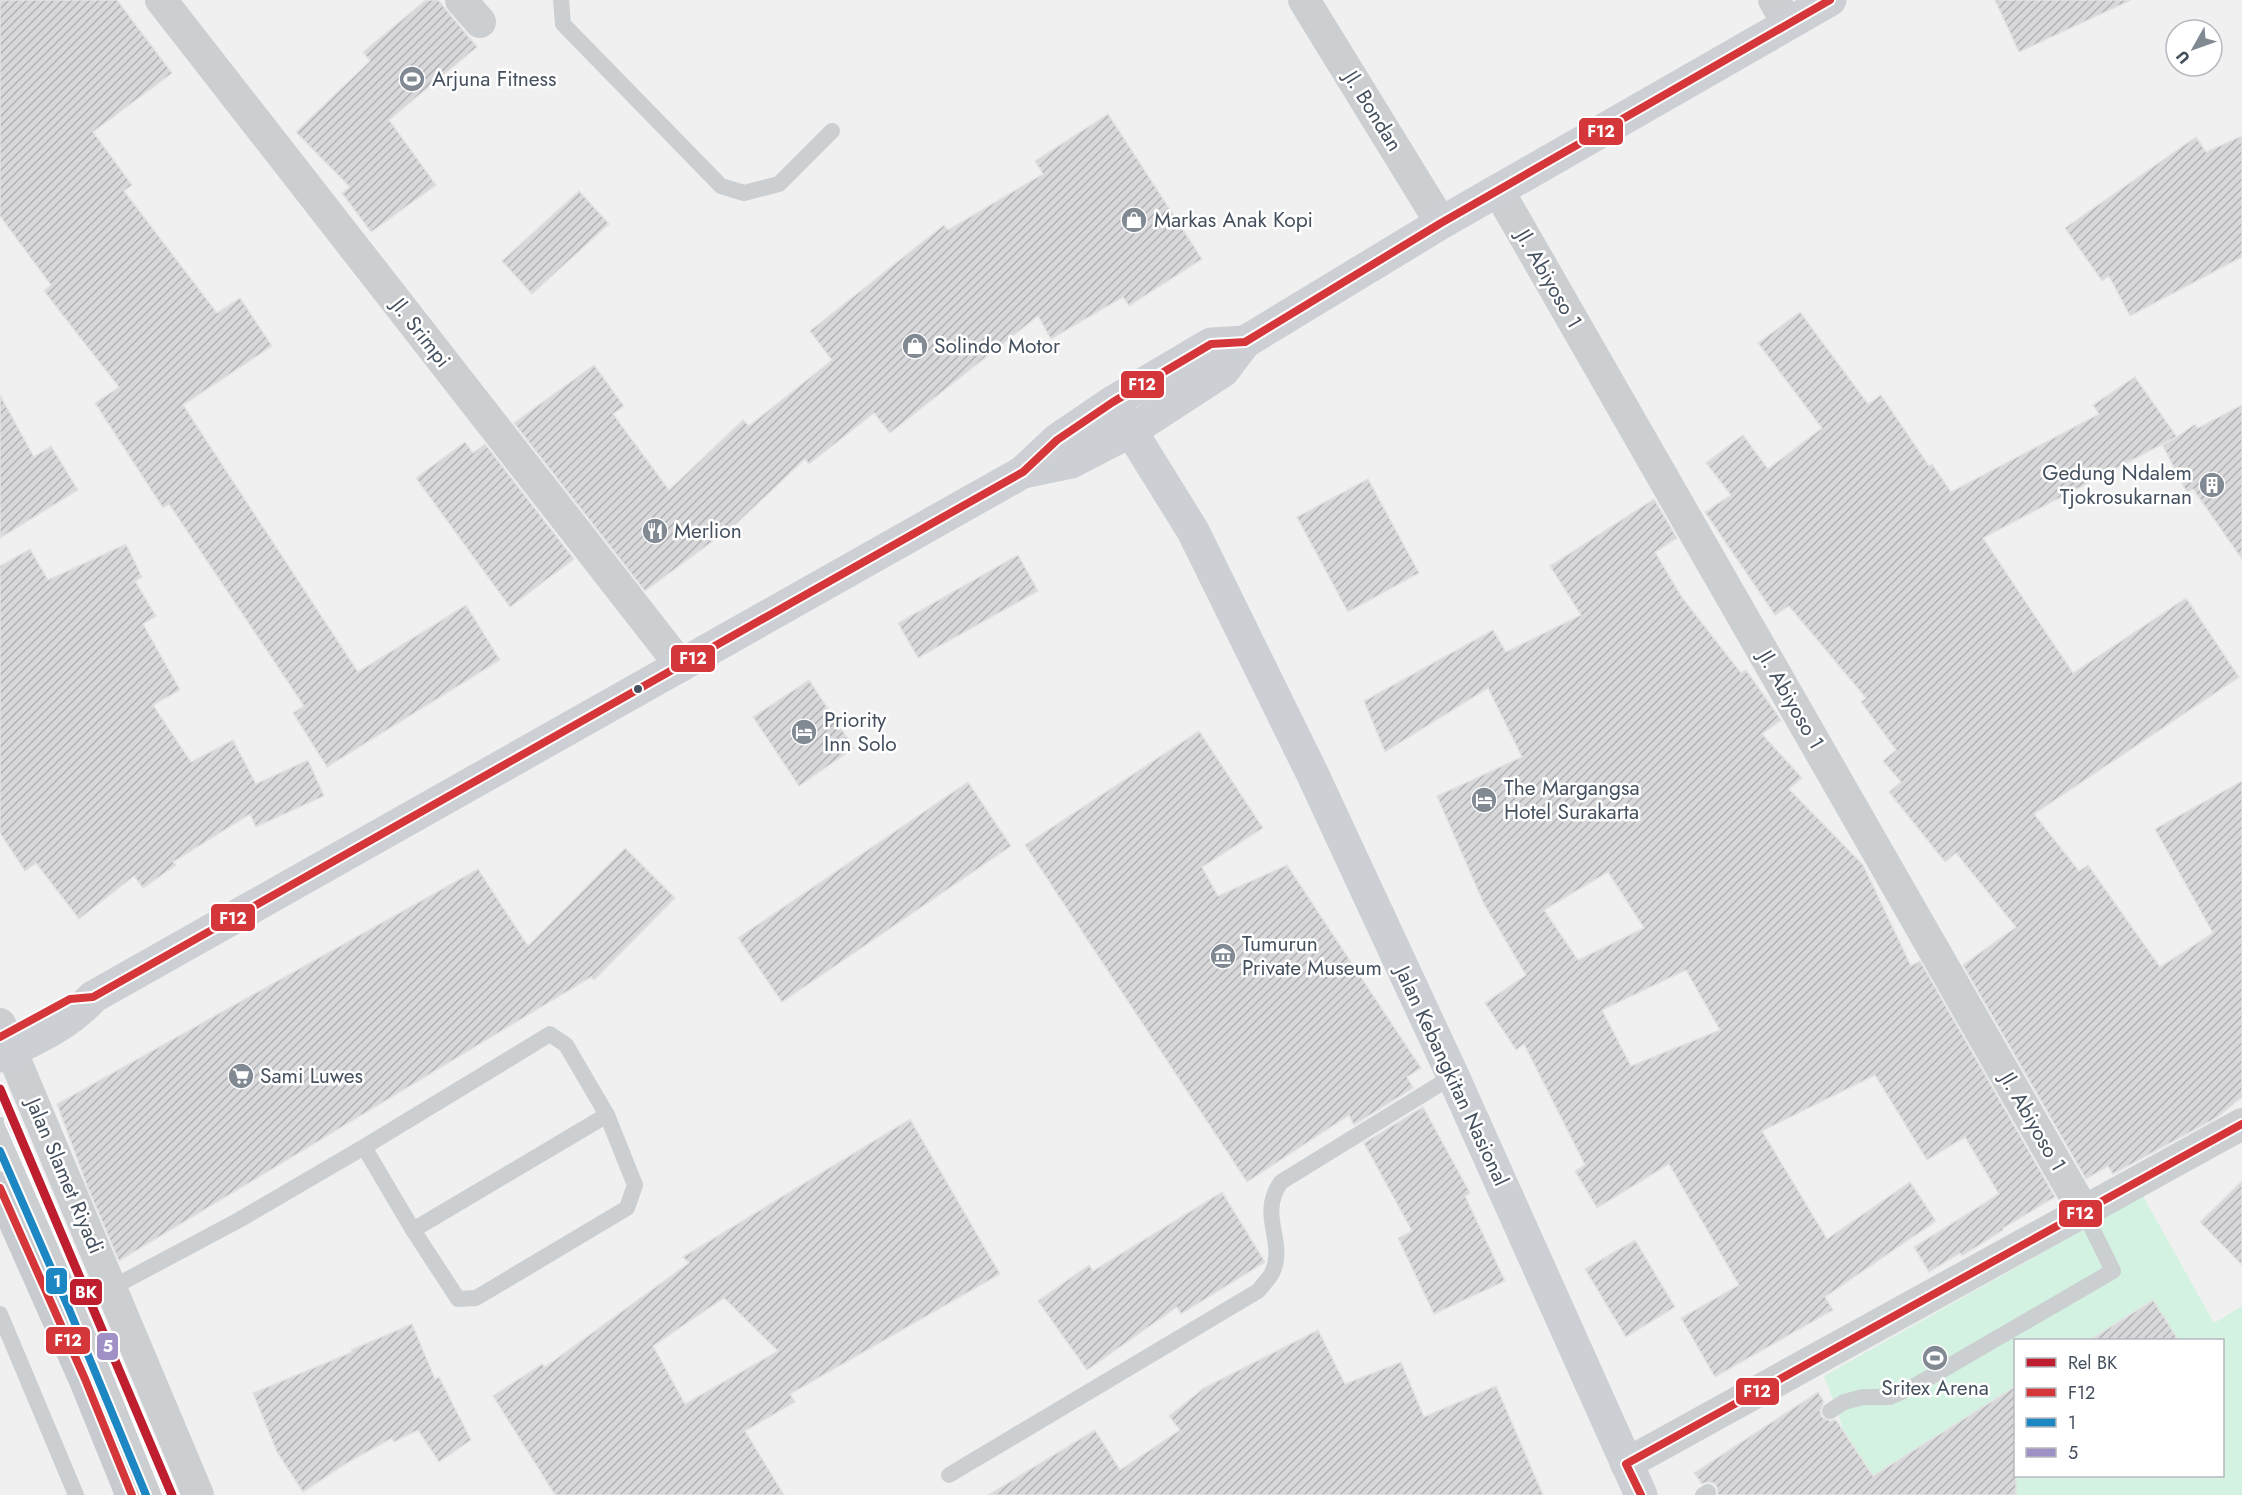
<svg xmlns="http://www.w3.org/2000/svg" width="2242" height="1495" font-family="Jost,sans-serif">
<defs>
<pattern id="building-hatch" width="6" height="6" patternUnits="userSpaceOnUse" patternTransform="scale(1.5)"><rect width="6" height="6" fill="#d8d8db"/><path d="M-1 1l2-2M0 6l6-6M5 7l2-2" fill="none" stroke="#b1b2b5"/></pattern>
</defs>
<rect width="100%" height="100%" fill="#f1f0f0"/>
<path fill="#d3f2e1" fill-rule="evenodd" d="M 2143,1196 L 2214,1323 L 2242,1306 L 2242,1495 L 1863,1495 L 1838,1413 L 1824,1376 ZM 2016,1340 L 2222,1340 L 2222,1476 L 2016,1476 Z"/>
<g fill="url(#building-hatch)" stroke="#e2e2e3" stroke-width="1.5" fill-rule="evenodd">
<polygon points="0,0 117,0 172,73 93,132 132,185 124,191 217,313 240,298 272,346 183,405 358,672 466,605 500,660 327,767 293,713 304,706 169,504 163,508 95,403 119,387 44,291 51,285 0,216"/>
<polygon points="426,0 438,0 477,47 389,120 436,185 371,232 342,193 350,187 296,132 370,61 363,52"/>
<polygon points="1995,0 2131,0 2019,52"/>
<polygon points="1108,114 1202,259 1129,306 1123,297 1051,339 1038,316 890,433 874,413 809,464 805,459 736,524 645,591 514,423 594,365 624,406 613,414 669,490 743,420 749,426 832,360 810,331 944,225 948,230 1043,174 1035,161"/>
<polygon points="2242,136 2242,257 2130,316 2109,276 2102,281 2065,228 2196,137 2206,152"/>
<polygon points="579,191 609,224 532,294 502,261"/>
<polygon points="1800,312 1868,404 1881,395 1929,466 1932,464 1951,492 2099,414 2093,405 2135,377 2177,437 2195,424 2198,428 2242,405 2242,559 2193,489 2187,493 2163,446 2176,437 1983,538 2073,673 2186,598 2239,677 2034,814 2079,871 2088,865 2160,967 2213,933 2155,829 2242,781 2242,1097 2216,1118 2113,1174 2108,1166 2086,1179 1963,965 2016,927 1956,853 1945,862 1889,792 1901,782 1883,761 1896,750 1861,702 1866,698 1789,606 1775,615 1705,512 1731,495 1706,463 1743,435 1768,469 1822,428 1758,343"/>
<polygon points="0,395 34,457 51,446 78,490 0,538"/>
<polygon points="465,442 473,453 485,444 574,559 510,607 416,478"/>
<polygon points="1368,479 1419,573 1348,612 1297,517"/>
<path d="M 1654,499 L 1677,538 L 1655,552 L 1681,596 L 1741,673 L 1746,670 L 1781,720 L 1762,734 L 1802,778 L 1789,789 L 1863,865 L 1911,966 L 1920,961 L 2055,1197 L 2003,1228 L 2003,1230 L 1962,1256 L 1960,1253 L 1929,1272 L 1914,1247 L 1999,1194 L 1965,1137 L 1927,1160 L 1875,1075 L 1762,1131 L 1827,1239 L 1910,1182 L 1936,1221 L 1825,1297 L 1833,1310 L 1715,1377 L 1681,1318 L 1739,1285 L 1669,1164 L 1597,1208 L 1575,1171 L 1585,1165 L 1524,1044 L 1516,1050 L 1485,1003 L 1526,975 L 1484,904 L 1437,796 L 1522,757 L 1488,688 L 1385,752 L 1364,701 L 1493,630 L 1506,652 L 1581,615 L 1550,566 ZM 1608,872 L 1644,928 L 1578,960 L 1544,910 ZM 1686,970 L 1720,1030 L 1631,1066 L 1602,1010 Z"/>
<polygon points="126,544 142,577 135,581 156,616 143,624 180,690 153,705 191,762 233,740 256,784 308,760 324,796 256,827 250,814 173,862 176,865 143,888 134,876 79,919 36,863 25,871 0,833 0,566 30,549 48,580"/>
<polygon points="1018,555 1038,591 918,658 898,623"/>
<polygon points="809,680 854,748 799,786 753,717"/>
<polygon points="1199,731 1263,828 1202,867 1218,896 1287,865 1421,1068 1407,1077 1413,1088 1354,1125 1349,1115 1247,1182 1025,845"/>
<polygon points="968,782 1011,846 782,1002 738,938"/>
<polygon points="625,848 675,898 594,980 591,977 119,1261 88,1188 57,1104 478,869 528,946"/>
<polygon points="1423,1107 1470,1193 1465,1196 1505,1281 1434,1314 1398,1238 1412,1231 1364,1143"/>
<path d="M 910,1119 L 1000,1274 L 790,1394 L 795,1402 L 745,1431 L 784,1495 L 555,1495 L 493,1396 L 542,1364 L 545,1367 L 689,1263 L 683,1257 ZM 724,1298 L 778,1351 L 685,1404 L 653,1346 Z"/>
<polygon points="2242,1181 2242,1265 2200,1222"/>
<polygon points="1222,1192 1265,1262 1181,1314 1177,1307 1087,1370 1038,1301 1089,1265 1093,1271"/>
<polygon points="1635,1240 1675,1307 1626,1337 1585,1269"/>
<polygon points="2153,1300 2179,1341 2088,1341"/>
<polygon points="412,1324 435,1379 439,1377 471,1440 439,1462 418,1430 394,1442 392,1438 347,1463 303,1492 277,1452 253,1393 352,1352 351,1350"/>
<polygon points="1318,1330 1345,1384 1401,1362 1424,1417 1496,1386 1543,1495 988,1495 1095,1430 1120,1470 1180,1430 1169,1416 1204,1388"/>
<polygon points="2016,1386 2016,1495 1718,1495 1717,1487 1714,1483 1707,1482 1702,1484 1694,1473 1818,1392 1824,1402 1820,1411 1822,1417 1830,1421 1836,1420 1873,1476"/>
</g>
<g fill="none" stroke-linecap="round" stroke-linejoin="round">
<g stroke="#cccfd1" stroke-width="16">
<polyline points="561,0 563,24 721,186 744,193 779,184 832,131"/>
<polyline points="0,1125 79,1305 157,1495"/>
<polyline points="413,1230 607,1115"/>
<polyline points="0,1314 76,1495"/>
<polyline points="57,1317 239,1220 364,1147 550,1034 566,1045 607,1115 635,1185 627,1208 476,1298 458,1299 413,1230 364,1147"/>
<polyline points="1830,1411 1844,1402 1863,1397 1890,1397 1913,1387 2113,1271 2083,1210"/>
<path d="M 949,1475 L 1258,1291 C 1262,1286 1269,1279 1272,1273 C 1287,1241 1257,1216 1281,1182 L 1453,1076"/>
<polyline points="1703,1495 1708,1492"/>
</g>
<g stroke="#cccfd1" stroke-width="32">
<polyline points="161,0 681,666"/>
<polyline points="461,0 480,22"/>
<polyline points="1304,0 1441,223"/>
<polyline points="1774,0 1787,23"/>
<polyline points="1498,190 2083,1210"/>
<polyline points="0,1024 198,1495"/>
<path d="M 1626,1464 C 1832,1352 2036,1236 2242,1124"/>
</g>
<g stroke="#ccd0d4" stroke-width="33">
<polyline points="1113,402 1193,531 1312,773 1453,1076 1641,1495"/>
<polyline points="1023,472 1071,462 1131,431 1223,371 1245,342 1441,223 1830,0"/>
<path d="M 0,1056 C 34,1040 68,1025 93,997 L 1023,472 L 1057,440 L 1113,402 L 1211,344 L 1245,342"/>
</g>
<polyline stroke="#c7cbcf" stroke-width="33" points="0,1188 85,1379 132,1495"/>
<g stroke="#fff" stroke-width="12">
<g id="bus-1">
<polyline points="0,1037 70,999 93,997 1023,472 1057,440 1113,402 1211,344 1245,342 1441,223 1830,0"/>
<polyline points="0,1188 85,1379 132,1495"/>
<polyline points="1641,1495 1626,1464 2242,1124"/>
</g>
</g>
<g stroke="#fff" stroke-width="12">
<polyline id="bus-2" points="0,1151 69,1309 146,1495"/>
</g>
<g stroke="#fff" stroke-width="12">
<polyline id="bus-3" points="10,1121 89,1301 167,1491"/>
</g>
<use href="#bus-1" stroke="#d5363a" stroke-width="8"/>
<use href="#bus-2" stroke="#1d87c4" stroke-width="8"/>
<use href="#bus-3" stroke="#9f91c5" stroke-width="8"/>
<g stroke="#fff" stroke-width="14">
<polyline id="rail-1" points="0,1089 172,1495"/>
</g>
<use href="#rail-1" stroke="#be1e2d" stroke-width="9"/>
</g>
<defs>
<g id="stadium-disc" transform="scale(1.35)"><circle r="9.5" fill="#818992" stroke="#fff"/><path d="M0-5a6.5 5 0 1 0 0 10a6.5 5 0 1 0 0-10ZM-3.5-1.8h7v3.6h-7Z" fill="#fff"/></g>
<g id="shop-disc" transform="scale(1.35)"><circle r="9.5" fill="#818992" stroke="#fff"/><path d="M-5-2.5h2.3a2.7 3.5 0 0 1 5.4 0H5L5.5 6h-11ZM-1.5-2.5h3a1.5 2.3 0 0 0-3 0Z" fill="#fff"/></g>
<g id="building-disc" transform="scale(1.35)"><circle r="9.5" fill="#818992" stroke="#fff"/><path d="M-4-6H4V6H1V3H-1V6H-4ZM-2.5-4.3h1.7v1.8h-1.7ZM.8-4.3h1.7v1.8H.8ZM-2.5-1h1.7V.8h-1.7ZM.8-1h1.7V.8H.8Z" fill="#fff"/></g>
<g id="restaurant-disc" transform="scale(1.35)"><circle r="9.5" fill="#818992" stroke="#fff"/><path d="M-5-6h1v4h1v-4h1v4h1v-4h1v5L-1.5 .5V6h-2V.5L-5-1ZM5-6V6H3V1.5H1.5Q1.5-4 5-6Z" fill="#fff"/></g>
<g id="hotel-disc" transform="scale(1.35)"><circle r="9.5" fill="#818992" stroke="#fff"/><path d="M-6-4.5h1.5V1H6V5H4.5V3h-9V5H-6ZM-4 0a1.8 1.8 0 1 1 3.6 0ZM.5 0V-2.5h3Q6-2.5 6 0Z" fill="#fff"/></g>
<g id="museum-disc" transform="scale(1.35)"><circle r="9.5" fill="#818992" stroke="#fff"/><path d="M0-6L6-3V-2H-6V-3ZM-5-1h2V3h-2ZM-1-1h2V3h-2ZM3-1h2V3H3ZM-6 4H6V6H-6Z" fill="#fff"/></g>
<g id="supermarket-disc" transform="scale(1.35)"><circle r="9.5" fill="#818992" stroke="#fff"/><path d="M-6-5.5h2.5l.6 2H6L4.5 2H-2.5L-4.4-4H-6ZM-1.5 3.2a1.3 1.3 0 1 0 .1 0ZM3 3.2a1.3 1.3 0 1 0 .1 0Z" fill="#fff"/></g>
</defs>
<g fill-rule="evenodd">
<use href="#stadium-disc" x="412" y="79"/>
<use href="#shop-disc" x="1134" y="220"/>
<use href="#shop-disc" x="915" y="346"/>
<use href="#building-disc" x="2212" y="485"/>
<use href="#restaurant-disc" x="655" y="531"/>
<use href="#hotel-disc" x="804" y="732"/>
<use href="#hotel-disc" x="1484" y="800"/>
<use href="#museum-disc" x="1223" y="956"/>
<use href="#supermarket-disc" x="241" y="1076"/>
<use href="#stadium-disc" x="1935" y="1358"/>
</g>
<circle fill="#45515f" stroke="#fff" stroke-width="2" cx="638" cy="689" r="5"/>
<g text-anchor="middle" stroke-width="5" stroke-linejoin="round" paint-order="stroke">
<g font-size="21" fill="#45515f" stroke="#fff" text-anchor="start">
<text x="432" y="86">Arjuna Fitness</text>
<text x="1154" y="227">Markas Anak Kopi</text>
<text x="934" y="353">Solindo Motor</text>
<text x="2192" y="480" text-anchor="end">Gedung Ndalem<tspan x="2192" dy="24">Tjokrosukarnan</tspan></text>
<text x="674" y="538">Merlion</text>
<text x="824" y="727">Priority<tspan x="824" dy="24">Inn Solo</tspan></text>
<text x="1504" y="795">The Margangsa<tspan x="1504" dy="24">Hotel Surakarta</tspan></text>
<text x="1242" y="951">Tumurun<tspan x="1242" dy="24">Private Museum</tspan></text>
<text x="260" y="1083">Sami Luwes</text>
<text x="1935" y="1395" text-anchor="middle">Sritex Arena</text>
</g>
<g font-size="21" fill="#45515f" stroke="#fff">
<text transform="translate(1373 111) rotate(58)" y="7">Jl. Bondan</text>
<text transform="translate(1549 279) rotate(60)" y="7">Jl. Abiyoso 1</text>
<text transform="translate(421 333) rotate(52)" y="7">Jl. Srimpi</text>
<text transform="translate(1791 700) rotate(60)" y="7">Jl. Abiyoso 1</text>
<text transform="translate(1452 1076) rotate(65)" y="7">Jalan Kebangkitan Nasional</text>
<text transform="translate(2033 1122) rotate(60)" y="7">Jl. Abiyoso 1</text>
<text transform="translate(65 1176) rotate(67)" y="7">Jalan Slamet Riyadi</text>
</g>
</g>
<g stroke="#fff" stroke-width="2">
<rect x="1578" y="117" width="46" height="29" rx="6" fill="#d5363a"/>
<rect x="1120" y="370" width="45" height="29" rx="6" fill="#d5363a"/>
<rect x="670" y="644" width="46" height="29" rx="6" fill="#d5363a"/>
<rect x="210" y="903" width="46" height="29" rx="6" fill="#d5363a"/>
<rect x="2058" y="1199" width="45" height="29" rx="6" fill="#d5363a"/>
<rect x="45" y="1267" width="23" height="28" rx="6" fill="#1d87c4"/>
<rect x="69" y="1278" width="34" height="28" rx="6" fill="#be1e2d"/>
<rect x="45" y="1326" width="46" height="29" rx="6" fill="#d5363a"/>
<rect x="96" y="1332" width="23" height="29" rx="6" fill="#9f91c5"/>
<rect x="1735" y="1377" width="45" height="29" rx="6" fill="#d5363a"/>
</g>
<g font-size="16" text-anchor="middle" font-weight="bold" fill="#fff">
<text x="1601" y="137">F12</text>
<text x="1142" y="390">F12</text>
<text x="693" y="664">F12</text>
<text x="233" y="924">F12</text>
<text x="2080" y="1219">F12</text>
<text x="57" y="1287">1</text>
<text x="86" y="1298">BK</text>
<text x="68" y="1346">F12</text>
<text x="108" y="1352">5</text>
<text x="1757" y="1397">F12</text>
</g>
<rect x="2014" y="1339" width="210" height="138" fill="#ffffff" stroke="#b5b9bf" stroke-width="1.5"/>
<rect x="2026" y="1358" width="30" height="9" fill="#be1e2d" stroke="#b5b9bf" stroke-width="1.5"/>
<text x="2068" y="1369" font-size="18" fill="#45515f">Rel BK</text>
<rect x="2026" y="1388" width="30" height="9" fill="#d5363a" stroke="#b5b9bf" stroke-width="1.5"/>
<text x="2068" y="1399" font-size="18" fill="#45515f">F12</text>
<rect x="2026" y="1418" width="30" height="9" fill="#1d87c4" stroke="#b5b9bf" stroke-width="1.5"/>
<text x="2068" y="1429" font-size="18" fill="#45515f">1</text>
<rect x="2026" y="1448" width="30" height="9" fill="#9f91c5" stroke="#b5b9bf" stroke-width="1.5"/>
<text x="2068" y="1459" font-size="18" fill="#45515f">5</text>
<g transform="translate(2194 48) rotate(230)"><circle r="28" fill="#ffffff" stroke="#b5b9bf" stroke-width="1.5"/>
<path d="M0-4.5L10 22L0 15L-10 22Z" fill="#818992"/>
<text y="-9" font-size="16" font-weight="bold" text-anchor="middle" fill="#45515f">U</text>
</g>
</svg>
